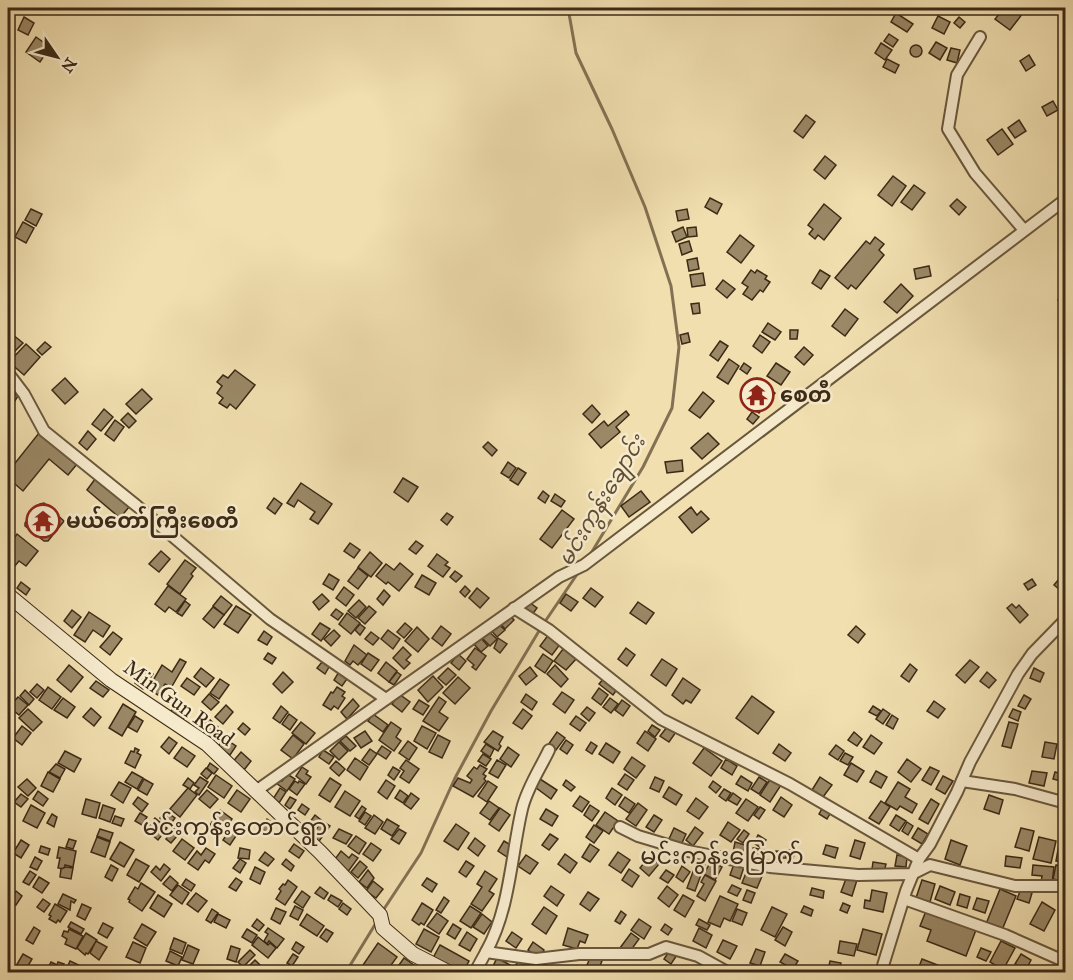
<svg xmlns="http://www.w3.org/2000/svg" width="1073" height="980" font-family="'IM FELL Great Primer','Noto Sans Myanmar',serif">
<rect width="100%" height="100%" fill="#f1dfb0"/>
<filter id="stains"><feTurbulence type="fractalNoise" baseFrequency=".00333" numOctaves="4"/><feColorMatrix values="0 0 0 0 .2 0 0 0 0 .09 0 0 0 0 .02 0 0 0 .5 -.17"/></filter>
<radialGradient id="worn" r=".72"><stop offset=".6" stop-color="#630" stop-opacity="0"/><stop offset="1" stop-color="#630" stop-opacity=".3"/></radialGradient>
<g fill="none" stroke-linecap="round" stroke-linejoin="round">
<g stroke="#837153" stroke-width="3">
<polyline points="568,8 576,53 612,129 645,207 671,286 679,347 672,408 643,467 590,555"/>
<polyline points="382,912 421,853 455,778 491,711 542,626 580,570"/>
<polyline points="346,972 376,923"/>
</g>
</g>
<g fill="#9a8866" stroke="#3c2a16" stroke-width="1.5">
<polygon points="1004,8 1016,8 1023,13 1010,30 995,19"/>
<polygon points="896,13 913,24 907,32 891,22"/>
<polygon points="938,16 950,22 944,34 932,28"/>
<polygon points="24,17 34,23 28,35 18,30"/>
<polygon points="959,17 965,22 960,28 954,23"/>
<polygon points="889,34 898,40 893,47 884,41"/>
<polygon points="36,37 50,47 40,62 26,52"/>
<polygon points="936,42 947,48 940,60 929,53"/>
<polygon points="881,43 892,50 885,60 875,53"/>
<circle cx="916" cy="51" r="6"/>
<polygon points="951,48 960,50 957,63 947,60"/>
<polygon points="1029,55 1035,65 1026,71 1020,61"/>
<polygon points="887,59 899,65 895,73 883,67"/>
<polygon points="1053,101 1058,110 1047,116 1042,107"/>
<polygon points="806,115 815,122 803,138 794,131"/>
<polygon points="1019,120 1026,131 1015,138 1008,128"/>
<polygon points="1002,129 1013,144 998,155 987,140"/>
<polygon points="825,156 836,165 825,179 814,170"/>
<polygon points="893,176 906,186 892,206 878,195"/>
<polygon points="914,185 925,193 912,210 901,202"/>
<polygon points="710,198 722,204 717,214 705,207"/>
<polygon points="957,199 966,207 959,215 950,206"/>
<polygon points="824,204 841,218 824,240 818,235 815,239 809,234 813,229 808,225"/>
<polygon points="31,209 42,214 36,226 25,220"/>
<polygon points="687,209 689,219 678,221 676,211"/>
<polygon points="23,222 34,228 26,243 15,237"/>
<polygon points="683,227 687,237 676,242 672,232"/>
<polygon points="696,227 697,236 688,237 687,228"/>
<polygon points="740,235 754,246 741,263 727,252"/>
<polygon points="875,237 884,244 879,250 884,255 856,289 851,285 848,289 835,278 866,241 870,244"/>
<polygon points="689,241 692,251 682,255 679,244"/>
<polygon points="697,258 699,269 689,271 687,260"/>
<polygon points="929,266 931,276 916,279 914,269"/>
<polygon points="751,270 755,273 757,270 767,276 765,279 770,282 763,292 760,290 752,300 743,294 748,287 742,283"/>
<polygon points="820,270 830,276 821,289 812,283"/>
<polygon points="703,273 705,285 692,287 690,275"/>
<polygon points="723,280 735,289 727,298 716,289"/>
<polygon points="901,284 913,296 897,313 884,302"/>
<polygon points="1066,294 1066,310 1058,300"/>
<polygon points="699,303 700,313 693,314 691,304"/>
<polygon points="845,309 858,319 845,336 832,326"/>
<polygon points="768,323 781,332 775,340 762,332"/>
<polygon points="790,330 798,330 797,339 790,339"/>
<polygon points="688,333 690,342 682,344 680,335"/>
<polygon points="12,334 23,343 11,355 8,351 8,339"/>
<polygon points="760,335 770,342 762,353 753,346"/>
<polygon points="720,341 728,346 718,361 710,355"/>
<polygon points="45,342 51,347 42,355 37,350"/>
<polygon points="26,344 40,357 24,375 9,362"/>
<polygon points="804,347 813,355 804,365 795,357"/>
<polygon points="729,359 739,366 728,384 717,377"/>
<polygon points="744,363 751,368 747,374 740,369"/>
<polygon points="776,363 790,372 781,385 767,376"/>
<polygon points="235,370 255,385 236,409 230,404 227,408 219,403 223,398 217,393 222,386 217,382 223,375 228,378"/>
<polygon points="65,378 78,392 65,404 52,390"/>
<polygon points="757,378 775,393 759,413 741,398"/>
<polygon points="8,388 18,396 11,407 8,404"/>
<polygon points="142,389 152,399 136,414 126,404"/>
<polygon points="703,392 714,401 700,418 689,410"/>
<polygon points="592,405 600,414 592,423 583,414"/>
<polygon points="104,409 113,417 101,431 92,424"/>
<polygon points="626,411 629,415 616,427 620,432 601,448 589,434 604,421 608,426"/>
<polygon points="752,412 759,417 753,424 747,419"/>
<polygon points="128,413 136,421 129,428 121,420"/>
<polygon points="115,420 124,427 114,441 105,434"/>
<polygon points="88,431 96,439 87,450 79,443"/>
<polygon points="39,433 77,464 68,475 49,459 23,491 8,478 8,472"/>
<polygon points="708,433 719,444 702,459 691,448"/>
<polygon points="488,442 497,450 492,456 483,447"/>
<polygon points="682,460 683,471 667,473 665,462"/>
<polygon points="508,462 516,468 509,478 501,473"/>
<polygon points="518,468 526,473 518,485 510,480"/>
<polygon points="403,478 418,487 408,502 394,492"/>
<polygon points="95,479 129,507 120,518 87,490"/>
<polygon points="301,483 332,504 318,524 310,519 315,512 298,500 294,507 287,503"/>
<polygon points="543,491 549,496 545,503 538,498"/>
<polygon points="641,491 650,502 629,517 621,506"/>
<polygon points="555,494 565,501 561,507 551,501"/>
<polygon points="274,498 282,504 275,514 267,508"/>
<polygon points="44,503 64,521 48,541 44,541 25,526 25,523 40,504"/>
<polygon points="691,507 697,515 701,511 709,519 692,533 679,517"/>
<polygon points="562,510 574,519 552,548 540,539"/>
<polygon points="447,513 453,517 447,525 441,520"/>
<circle cx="45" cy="522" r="8"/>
<polygon points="17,534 38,551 26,566 19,561 9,573 8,562 12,556 8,552 8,547"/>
<polygon points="416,541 423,546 416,554 409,549"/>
<polygon points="350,543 360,550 354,558 344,551"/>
<polygon points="161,551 170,559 159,572 149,564"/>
<polygon points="370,552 382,563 371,577 358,567"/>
<polygon points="437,554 448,562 445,565 450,568 443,577 428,566"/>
<polygon points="185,560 196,568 191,574 193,576 180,594 167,584"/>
<polygon points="400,563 413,574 399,591 388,582 386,584 376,576 386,564 394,570"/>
<polygon points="358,568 368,576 358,589 348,581"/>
<polygon points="455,571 462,576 456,582 450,577"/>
<polygon points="1065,572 1066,572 1066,595 1054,585"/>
<polygon points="329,574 339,580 333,590 323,584"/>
<polygon points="422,575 436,583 429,595 415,587"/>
<polygon points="1032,579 1036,585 1028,590 1024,584"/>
<polygon points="21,582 30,589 26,595 17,588"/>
<polygon points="168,586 186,599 176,612 169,607 165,612 155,604"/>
<polygon points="465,586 470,591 465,597 460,592"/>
<polygon points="344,587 354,595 346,606 336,598"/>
<polygon points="477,588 489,598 480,608 469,598"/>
<polygon points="591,588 603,597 595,607 583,598"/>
<polygon points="384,590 390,596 383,605 377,599"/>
<polygon points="322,594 329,601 319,610 313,602"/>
<polygon points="566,594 578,602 571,611 560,603"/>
<polygon points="221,596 232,605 224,615 213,606"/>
<polygon points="359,600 366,607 356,618 348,611"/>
<polygon points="185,601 190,605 182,616 177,613"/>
<polygon points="529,602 537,608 532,615 523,609"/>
<polygon points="638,602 654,613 646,624 630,613"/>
<polygon points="1012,604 1016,608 1019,605 1028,615 1020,623 1007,608"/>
<polygon points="236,606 251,615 238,633 224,624"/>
<polygon points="369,606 376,612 365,624 358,618"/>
<polygon points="213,607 224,615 214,628 203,619"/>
<polygon points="336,609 343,614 338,620 331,615"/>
<polygon points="72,610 81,617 72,628 64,621"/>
<polygon points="89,612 110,626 103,637 93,630 85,642 74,635"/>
<polygon points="347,613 360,623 351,634 339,624"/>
<polygon points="508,613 514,620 505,629 499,622"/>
<polygon points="320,623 330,629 321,641 312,634"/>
<polygon points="405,623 412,629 404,638 397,632"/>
<polygon points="497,623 505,630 497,637 490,629"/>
<polygon points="360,624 365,628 360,635 355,630"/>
<polygon points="441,626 451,634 442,646 432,638"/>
<polygon points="856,626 865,634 858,643 848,635"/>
<polygon points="417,627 429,639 418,652 405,641"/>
<polygon points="334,630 340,636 331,646 324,639"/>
<polygon points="388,630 400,639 393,649 381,639"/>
<polygon points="264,631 272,637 267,645 258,640"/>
<polygon points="488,631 497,639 490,646 481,637"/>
<polygon points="113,632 122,639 110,655 100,647"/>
<polygon points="371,632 379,638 373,645 365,639"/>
<polygon points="549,634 561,643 552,655 540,646"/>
<polygon points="480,637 488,646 481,652 473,643"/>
<polygon points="498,638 507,644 500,653 494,648"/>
<polygon points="354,645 367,655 358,665 353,661 350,665 345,661"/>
<polygon points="403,647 411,655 406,660 410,663 404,669 393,658"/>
<polygon points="475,648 486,656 476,670 472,667 474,665 467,659"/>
<polygon points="626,648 635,655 627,666 618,659"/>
<polygon points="563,649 576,659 566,670 554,661"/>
<polygon points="268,653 276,658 272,664 264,659"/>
<polygon points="368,653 379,660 371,671 361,664"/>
<polygon points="458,654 466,661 459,670 451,663"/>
<polygon points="543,654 553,661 545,673 535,666"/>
<polygon points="180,659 186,662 171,688 165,684 158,695 148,689 162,665 172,672"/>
<polygon points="662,659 677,669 666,686 651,675"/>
<polygon points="970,660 979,667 965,683 956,675"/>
<polygon points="322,662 329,667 325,674 317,668"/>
<polygon points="386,662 397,671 389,682 378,673"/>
<polygon points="910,664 917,670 909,682 901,676"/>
<polygon points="69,665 83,677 71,692 57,680"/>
<polygon points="555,665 568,679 561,687 547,674"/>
<polygon points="530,667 537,676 526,685 519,676"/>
<polygon points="144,668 153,674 143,689 135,683"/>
<polygon points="201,668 214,678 206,687 194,677"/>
<polygon points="448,668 456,675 446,685 438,678"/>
<polygon points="1034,668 1044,673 1040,682 1030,678"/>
<polygon points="340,670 349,676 342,686 334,680"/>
<polygon points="283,672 293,682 282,693 273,684"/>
<polygon points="397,672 401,675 394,685 389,682"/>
<polygon points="987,672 996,680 989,688 980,681"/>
<polygon points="433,676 443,687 428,702 418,690"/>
<polygon points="458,677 470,688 455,704 443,693"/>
<polygon points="187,678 200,687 194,695 181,686"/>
<polygon points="604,678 618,688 613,695 599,684"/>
<polygon points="683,678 700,690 691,703 686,700 683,704 672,695"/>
<polygon points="220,679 229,685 219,699 210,693"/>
<polygon points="96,681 109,690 103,697 90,688"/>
<polygon points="37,684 44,690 37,698 30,692"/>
<polygon points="48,687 61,697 52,709 39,700"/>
<polygon points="337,687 345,692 342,696 345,698 338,709 334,706 331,710 323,705 331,692 333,693"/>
<polygon points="599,688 608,695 601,705 592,698"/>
<polygon points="25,690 34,699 29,705 20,696"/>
<polygon points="562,692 574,700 565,713 553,704"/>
<polygon points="209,694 219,702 211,710 202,702"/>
<polygon points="399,694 410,702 402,712 392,704"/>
<polygon points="526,694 537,702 532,710 521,702"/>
<polygon points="1024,695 1031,699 1025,709 1018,706"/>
<polygon points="752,696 774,712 758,734 736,718"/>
<polygon points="18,697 28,705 19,715 9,707"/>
<polygon points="439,697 446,702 439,712 448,718 439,731 423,721"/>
<polygon points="63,698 75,707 67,718 54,710"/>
<polygon points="610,698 618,704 611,713 603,707"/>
<polygon points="353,699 359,706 347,719 341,712"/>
<polygon points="419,700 429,706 423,715 413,709"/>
<polygon points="622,700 630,706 623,716 615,710"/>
<polygon points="934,701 945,709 938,718 927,711"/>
<polygon points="177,703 188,713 181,722 170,712"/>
<polygon points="123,704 136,712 122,736 109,728"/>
<polygon points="226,705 233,712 223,724 215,717"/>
<polygon points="281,706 288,712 280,723 273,718"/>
<polygon points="873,706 881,711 877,716 869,712"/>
<polygon points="587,707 595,713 589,721 581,714"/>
<polygon points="91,708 101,717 94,726 83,717"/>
<polygon points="28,709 42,722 33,731 19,718"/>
<polygon points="523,709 532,716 522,729 513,723"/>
<polygon points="883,709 890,714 883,724 876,719"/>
<polygon points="1013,709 1021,712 1018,721 1009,717"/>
<polygon points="289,714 297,720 290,730 282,724"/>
<polygon points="373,714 388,725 383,732 368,721"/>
<polygon points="892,715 898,719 893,729 886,725"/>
<polygon points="135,716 143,721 137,732 128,727"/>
<polygon points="576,716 586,723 580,731 570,724"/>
<polygon points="208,718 218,727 208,738 197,728"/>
<polygon points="301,722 315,733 306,744 292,733"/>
<polygon points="391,722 401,729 396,737 401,741 394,751 379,740"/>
<polygon points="1009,722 1018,724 1011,748 1002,746"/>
<polygon points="243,723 250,729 245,735 238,729"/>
<polygon points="652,725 660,730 655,737 648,731"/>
<polygon points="22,726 31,733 22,745 13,738"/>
<polygon points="422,726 436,733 427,749 414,741"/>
<polygon points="667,727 676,732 669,742 660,736"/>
<polygon points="365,731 372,741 361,748 354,738"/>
<polygon points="493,731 503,737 499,744 501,746 498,751 484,742"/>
<polygon points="645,731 656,739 648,751 637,743"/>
<polygon points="557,732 565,738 556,750 548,745"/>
<polygon points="854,732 862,739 857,746 848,740"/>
<polygon points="293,735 304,744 293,759 281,750"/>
<polygon points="438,735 450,741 442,758 429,752"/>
<polygon points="871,735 882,743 874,754 863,747"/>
<polygon points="346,736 356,746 350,751 340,741"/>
<polygon points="169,737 177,743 169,754 161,747"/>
<polygon points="224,738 236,746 230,755 218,747"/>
<polygon points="566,740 573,745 567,754 560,749"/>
<polygon points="408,741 417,748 409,760 399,753"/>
<polygon points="339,742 348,751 339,760 330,751"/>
<polygon points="591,742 597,746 592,754 586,750"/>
<polygon points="1045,742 1057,744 1054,759 1042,757"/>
<polygon points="606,743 620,752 613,763 599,754"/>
<polygon points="486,744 494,749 490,757 481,751"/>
<polygon points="779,744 791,753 785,761 773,753"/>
<polygon points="836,745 844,751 838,760 829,754"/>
<polygon points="382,746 391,752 386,759 377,753"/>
<polygon points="182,747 195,756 187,767 174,758"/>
<polygon points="508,747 519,755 511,767 500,759"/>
<polygon points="135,748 139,750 137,753 141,755 135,768 125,763 131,751 134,752"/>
<polygon points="704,748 722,761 711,776 693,763"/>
<polygon points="370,749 377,754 369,765 362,760"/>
<polygon points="323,750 334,757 329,764 319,757"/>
<polygon points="65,751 81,759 74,772 58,763"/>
<polygon points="241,752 251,761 244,770 231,764"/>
<polygon points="845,753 853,757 848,765 840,761"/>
<polygon points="483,754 491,759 486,766 478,761"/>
<polygon points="632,757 645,766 636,778 624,769"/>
<polygon points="355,758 368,767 360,780 347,770"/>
<polygon points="726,759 737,766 732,775 721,768"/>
<polygon points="907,759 921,769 911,782 898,772"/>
<polygon points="406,760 419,769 409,783 400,777 404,771 400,768"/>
<polygon points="497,760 506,765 498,778 489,773"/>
<polygon points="336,761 345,769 339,776 330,768"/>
<polygon points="210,763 218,769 214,774 207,768"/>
<polygon points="851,763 864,771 857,782 844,775"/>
<polygon points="56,764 65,769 60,778 49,772"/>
<polygon points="480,765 487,769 483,774 486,776 484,779 486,781 473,797 453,786 458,778 470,783 472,780 467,776 474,767 477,769"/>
<polygon points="302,767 308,771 306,774 311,777 306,784 296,776"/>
<polygon points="393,767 400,771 394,780 388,775"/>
<polygon points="930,767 939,771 931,785 922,780"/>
<polygon points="206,768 212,773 207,779 201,774"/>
<polygon points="876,771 887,777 881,788 870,782"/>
<polygon points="1032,771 1047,773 1044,786 1029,783"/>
<polygon points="48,772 60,779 53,792 41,786"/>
<polygon points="132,772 143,778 137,789 125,782"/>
<polygon points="1055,772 1066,775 1065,782 1053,779"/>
<polygon points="287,774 295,779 287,791 276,783 280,779 282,781"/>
<polygon points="625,774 634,780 627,790 618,784"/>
<polygon points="216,775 232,786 224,798 208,787"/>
<polygon points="741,776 752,783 748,791 736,784"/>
<polygon points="943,776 953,781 945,794 936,789"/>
<polygon points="200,777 208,782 199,795 195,792 199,788 194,785"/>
<polygon points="655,777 664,781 659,792 650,788"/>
<polygon points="759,777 767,782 759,794 751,789"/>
<polygon points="820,777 832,785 823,797 812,790"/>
<polygon points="188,778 194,783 190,789 183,785"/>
<polygon points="330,778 341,785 330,802 319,795"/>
<polygon points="771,778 781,785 770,802 760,795"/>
<polygon points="27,779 36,788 28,796 18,787"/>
<polygon points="144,779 153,784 147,795 138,790"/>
<polygon points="540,779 557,790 551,799 535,787"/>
<polygon points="386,780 395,786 387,799 378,792"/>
<polygon points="566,780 575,787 571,791 563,785"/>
<polygon points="295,781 298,783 299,781 305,784 297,795 289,789"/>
<polygon points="488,781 497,787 487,802 478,796"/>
<polygon points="713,781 721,787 716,793 709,787"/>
<polygon points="119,782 131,788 123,803 111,795"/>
<polygon points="898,782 910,789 905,797 917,804 912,813 900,806 897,810 885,803"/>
<polygon points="669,787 682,795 676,805 663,797"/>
<polygon points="188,788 197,795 180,817 170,809"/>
<polygon points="280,788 286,792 279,803 273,799"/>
<polygon points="612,788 622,795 615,805 606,798"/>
<polygon points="724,789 731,793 726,801 719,796"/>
<polygon points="207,790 218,799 210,808 199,799"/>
<polygon points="237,790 250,799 241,812 228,803"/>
<polygon points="400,790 408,796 403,803 395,798"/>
<polygon points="38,791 48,799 43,806 33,799"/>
<polygon points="345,791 360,801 350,816 335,807"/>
<polygon points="411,793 419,799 411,809 404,804"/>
<polygon points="733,793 741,799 737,805 728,800"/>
<polygon points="21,794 28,799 21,807 14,802"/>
<polygon points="989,795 1003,800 999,814 984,809"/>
<polygon points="580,796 589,802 582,812 573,806"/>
<polygon points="138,797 148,804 142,812 133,804"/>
<polygon points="290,797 296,800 290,809 285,805"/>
<polygon points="625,797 635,804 629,813 619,806"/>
<polygon points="781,797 792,805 784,817 773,810"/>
<polygon points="696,798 708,807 699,819 687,811"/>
<polygon points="86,799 100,803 96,818 82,814"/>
<polygon points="746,799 758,807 748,821 736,813"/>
<polygon points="931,799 939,804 928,824 919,819"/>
<polygon points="489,801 499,808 490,820 480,813"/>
<polygon points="881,801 890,807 879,824 869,818"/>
<polygon points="638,803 647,810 636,826 626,819"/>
<polygon points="302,804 309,809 305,815 298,810"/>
<polygon points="31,805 45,813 37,828 23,821"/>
<polygon points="103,805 115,809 110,822 99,818"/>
<polygon points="590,805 599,811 592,821 584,815"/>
<polygon points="362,806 366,809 359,819 355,816"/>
<polygon points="760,807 765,810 759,819 754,815"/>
<polygon points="823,807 831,812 827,819 819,814"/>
<polygon points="500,808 510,815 499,831 489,824"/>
<polygon points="546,809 558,816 552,826 540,819"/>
<polygon points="220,810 232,819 218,839 206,831"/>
<polygon points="165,811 175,818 170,825 160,818"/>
<polygon points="365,812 371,816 365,825 359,821"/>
<polygon points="605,812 618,821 609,834 596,825"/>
<polygon points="140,813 147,817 142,825 135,821"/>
<polygon points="52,814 57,817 54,827 47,823"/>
<polygon points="315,815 321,820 311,835 304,830"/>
<polygon points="374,815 383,822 375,834 365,828"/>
<polygon points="654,815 662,820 654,832 646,827"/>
<polygon points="896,815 906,821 899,831 890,825"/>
<polygon points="115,816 124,819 121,826 112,823"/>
<polygon points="155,818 167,828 158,840 146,830"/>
<polygon points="267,819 274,824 268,833 261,828"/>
<polygon points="387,819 399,826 392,836 381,829"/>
<polygon points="322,821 330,826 317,844 309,839"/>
<polygon points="178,822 185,826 179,835 172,830"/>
<polygon points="728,822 740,830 731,842 720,835"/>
<polygon points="907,822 913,826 908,835 902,831"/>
<polygon points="456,824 469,833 458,850 444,841"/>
<polygon points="594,825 603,831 594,843 586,837"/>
<polygon points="695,827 703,833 693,846 686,840"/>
<polygon points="674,828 686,834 681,845 669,839"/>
<polygon points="918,828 928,834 922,844 912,838"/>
<polygon points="1021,828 1034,831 1029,851 1015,847"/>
<polygon points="100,829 113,833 110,841 97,836"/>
<polygon points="339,829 352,835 346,844 333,838"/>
<polygon points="399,829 406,833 399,844 391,839"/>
<polygon points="744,830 749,834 743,843 737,839"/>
<polygon points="171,831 177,836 171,843 166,839"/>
<polygon points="229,831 236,836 230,845 223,840"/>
<polygon points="550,834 558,839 549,850 542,845"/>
<polygon points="758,835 766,840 761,848 754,843"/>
<polygon points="356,836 366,843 359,854 348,846"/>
<polygon points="97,837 110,842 105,857 91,852"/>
<polygon points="1039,837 1056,841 1051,863 1033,859"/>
<polygon points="475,838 485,846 478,856 468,848"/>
<polygon points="69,839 76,841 73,849 66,847"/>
<polygon points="182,839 194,848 185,860 173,851"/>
<polygon points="21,840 29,845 21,858 13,853"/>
<polygon points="855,840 865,843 860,859 850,856"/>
<polygon points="951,840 967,846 960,865 945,859"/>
<polygon points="504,841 514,847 507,857 498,851"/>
<polygon points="120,842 134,850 124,867 110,859"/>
<polygon points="735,842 745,845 743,859 732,858"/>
<polygon points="371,843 381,850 373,861 363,854"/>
<polygon points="294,844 304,851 299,858 289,851"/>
<polygon points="590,844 599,850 590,862 582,857"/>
<polygon points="1059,844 1066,845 1066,862 1056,861"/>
<polygon points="826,845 838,848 835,858 823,854"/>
<polygon points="41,846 50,849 48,855 39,852"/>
<polygon points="59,847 76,851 73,867 65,865 64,869 58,868 60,858 57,858"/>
<polygon points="206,848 215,854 209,863 205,860 198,870 188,863 197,851 201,855"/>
<polygon points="240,848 250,850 249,859 238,858"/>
<polygon points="753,848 766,850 764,860 751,858"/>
<polygon points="789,850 795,852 792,861 787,859"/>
<polygon points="341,851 349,858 352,854 358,858 347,873 332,863"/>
<polygon points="776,851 786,852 786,858 776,858"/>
<polygon points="265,852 274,859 268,866 259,860"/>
<polygon points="618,852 630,860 621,873 609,865"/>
<polygon points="565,854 577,863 570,873 558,864"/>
<polygon points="526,855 538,863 530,874 518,866"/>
<polygon points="897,855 907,857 906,867 895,866"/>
<polygon points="1006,856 1022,858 1020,868 1005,866"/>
<polygon points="35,857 42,861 37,870 30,867"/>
<polygon points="649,857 659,864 649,876 640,868"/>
<polygon points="136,859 149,866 139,882 127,875"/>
<polygon points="240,859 246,863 240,873 233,868"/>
<polygon points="286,859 294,866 291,871 282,864"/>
<polygon points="360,861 367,867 358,878 351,872"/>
<polygon points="466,861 474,866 466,877 459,872"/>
<polygon points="697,861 705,864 695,891 687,888"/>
<polygon points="711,861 722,867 715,880 704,874"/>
<polygon points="873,862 886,864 884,872 872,869"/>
<polygon points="164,864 170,869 161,881 151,872 156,866 160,870"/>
<polygon points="734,864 744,867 740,879 730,875"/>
<polygon points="111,865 118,869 112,881 105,877"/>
<polygon points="1033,865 1054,867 1052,883 1041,882 1042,876 1032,875"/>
<polygon points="1056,865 1066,866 1066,882 1053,879"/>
<polygon points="682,866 690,872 683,882 676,877"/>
<polygon points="66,867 73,868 71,879 60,877 61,869"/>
<polygon points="255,867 265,872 260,884 250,879"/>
<polygon points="748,868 763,874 757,888 742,883"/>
<polygon points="629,869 639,876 632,887 622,880"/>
<polygon points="368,870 374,878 367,888 359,882"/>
<polygon points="666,870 674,875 668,883 660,878"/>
<polygon points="30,871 36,875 29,885 23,882"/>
<polygon points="485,871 497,879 489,891 494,894 482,911 471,904 482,887 477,884"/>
<polygon points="705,875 716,881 705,901 697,896 704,884 701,882"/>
<polygon points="170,876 178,883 172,891 163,884"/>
<polygon points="847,876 857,880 852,896 841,892"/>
<polygon points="39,877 49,883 42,893 33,887"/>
<polygon points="236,878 242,882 236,891 229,887"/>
<polygon points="427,878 437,884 432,892 422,885"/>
<polygon points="186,879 195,885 191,891 182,885"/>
<polygon points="288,880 297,887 285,905 276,899 281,891 279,889 283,884 285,885"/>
<polygon points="922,880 935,884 930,902 916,898"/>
<polygon points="373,881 383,889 376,898 366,891"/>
<polygon points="141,883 155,892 142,911 129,902 130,900 128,899 135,887 138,889"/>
<polygon points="178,885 189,893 182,904 170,895"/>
<polygon points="732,885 741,889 737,896 728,892"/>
<polygon points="551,886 564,895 557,906 544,896"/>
<polygon points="667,886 678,895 669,907 658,898"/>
<polygon points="940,886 955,892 950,905 935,899"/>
<polygon points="320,887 328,893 324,899 315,893"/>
<polygon points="812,888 824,891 823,898 810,895"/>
<polygon points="1000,889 1016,896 1002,930 986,924"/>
<polygon points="1021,889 1032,893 1029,903 1017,899"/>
<polygon points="747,890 755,893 751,903 743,900"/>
<polygon points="872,890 887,893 883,912 864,908 865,900 870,901"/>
<polygon points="16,891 22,896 16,905 9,901"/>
<polygon points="302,891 310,897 303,908 294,902"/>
<polygon points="588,892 599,899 590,911 580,904"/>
<polygon points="196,893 207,901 198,912 187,904"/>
<polygon points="63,894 76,900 74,903 71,901 70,910 58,904"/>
<polygon points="960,894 970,897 967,908 957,905"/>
<polygon points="158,895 172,904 164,917 150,908"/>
<polygon points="331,895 342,901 338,907 328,900"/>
<polygon points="683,895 694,901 685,917 674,910"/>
<polygon points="720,896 738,904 730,921 724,918 720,927 708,922"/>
<polygon points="444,897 449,901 441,913 436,910"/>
<polygon points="977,898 989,901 985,913 973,909"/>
<polygon points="43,899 50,904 44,912 37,907"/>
<polygon points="1042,902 1055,910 1044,931 1030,924"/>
<polygon points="343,903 351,909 347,915 339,909"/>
<polygon points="422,903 433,910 424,925 421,923 419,925 412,920"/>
<polygon points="843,903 850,906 847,913 840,910"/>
<polygon points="55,904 67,911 60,922 58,920 56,923 49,919 51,916 49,915"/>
<polygon points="82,904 91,908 85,920 77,916"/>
<polygon points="295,906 303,910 298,920 290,916"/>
<polygon points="470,906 481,913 471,928 460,921"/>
<polygon points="804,906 813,910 811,916 801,912"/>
<polygon points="544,907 557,916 546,934 532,924"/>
<polygon points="772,907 787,914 775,937 761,930"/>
<polygon points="276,908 286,912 280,924 271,919"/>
<polygon points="212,909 218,913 211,923 206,920"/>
<polygon points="737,909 747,913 742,925 732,921"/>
<polygon points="621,911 626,915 620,924 615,921"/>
<polygon points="926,911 976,930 966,956 927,941 931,930 920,926"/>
<polygon points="437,913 448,921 439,934 427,926"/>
<polygon points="218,914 230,920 226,928 214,922"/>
<polygon points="307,914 324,926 317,936 300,925"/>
<polygon points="482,914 492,922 484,934 473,927"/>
<polygon points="257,919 264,925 259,931 252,926"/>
<polygon points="639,919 651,927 644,939 631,930"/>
<polygon points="699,919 710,925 707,930 696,925"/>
<polygon points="71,922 84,929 81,934 68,927"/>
<polygon points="103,923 113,928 107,938 98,933"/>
<polygon points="142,924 156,932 147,946 134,938"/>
<polygon points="453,924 461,929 455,939 447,934"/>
<polygon points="665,924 672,929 668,935 661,930"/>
<polygon points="34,927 40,931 33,944 26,940"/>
<polygon points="783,927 792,932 785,946 775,940"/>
<polygon points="268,928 284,939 277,948 269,941 267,944 264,941 268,934 265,932"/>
<polygon points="568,928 588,935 585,943 580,941 577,949 563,945"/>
<polygon points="699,928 712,935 706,948 693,941"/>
<polygon points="69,929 83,936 76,949 65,944 67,939 62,936 64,931 68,932"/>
<polygon points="247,929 257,935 252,943 242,937"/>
<polygon points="326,929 333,933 327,942 320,937"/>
<polygon points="424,929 439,937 431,952 416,944"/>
<polygon points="863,929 882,934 876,955 857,950"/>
<polygon points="467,932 477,939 470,951 459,945"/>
<polygon points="512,932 522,939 516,948 506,941"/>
<polygon points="86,933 97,940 88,954 86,953 85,955 77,948"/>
<polygon points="631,933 639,939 631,950 629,949 626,953 620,948"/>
<polygon points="258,937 268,945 270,943 276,948 268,958 252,945"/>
<polygon points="174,938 186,943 182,954 170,949"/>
<polygon points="723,940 737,946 730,959 717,952"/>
<polygon points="96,941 107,947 99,960 90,953"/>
<polygon points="840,941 857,944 854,956 838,953"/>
<polygon points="1001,941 1015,948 1003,970 990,962"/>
<polygon points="133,942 146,948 140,963 126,957"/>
<polygon points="296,942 304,947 299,954 292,949"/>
<polygon points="533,942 544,950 539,958 528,950"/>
<polygon points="378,943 397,957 386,972 368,972 361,968"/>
<polygon points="188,945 199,950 193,964 182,960"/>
<polygon points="440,945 469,961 463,972 433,958"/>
<polygon points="231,946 240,949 236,962 227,959"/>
<polygon points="981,948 991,952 986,961 977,957"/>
<polygon points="756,949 765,952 760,966 750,963"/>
<polygon points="250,950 255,955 243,967 238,962"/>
<polygon points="670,950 677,955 671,964 664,959"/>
<polygon points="170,951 182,957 178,966 166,961"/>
<polygon points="23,954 32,959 25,971 16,966"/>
<polygon points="293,954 298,957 292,966 287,963"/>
<polygon points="785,954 798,961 793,969 780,962"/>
<polygon points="1021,954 1031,960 1026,970 1015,964"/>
<polygon points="591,956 602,961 598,971 587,965"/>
<polygon points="404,958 421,970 419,972 394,972"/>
<polygon points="497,958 512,966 508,972 490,972"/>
<polygon points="922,959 940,966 937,972 917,972"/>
<polygon points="255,960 263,968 258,972 251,972 247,968"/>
<polygon points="70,961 83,967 80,972 65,972"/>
<polygon points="518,961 530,967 527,972 512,972"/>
<polygon points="830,961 841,963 839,972 828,970"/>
<polygon points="51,962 57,965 58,962 64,964 60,972 57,970 56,972 51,972 47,970"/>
<polygon points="700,965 712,971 711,972 696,972"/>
</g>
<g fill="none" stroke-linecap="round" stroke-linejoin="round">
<g stroke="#69573c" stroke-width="14">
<g id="street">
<polyline points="980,37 957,75 948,129 975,173 1024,230"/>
<polyline points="8,373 24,394 44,431 137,506 270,619 386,699"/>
<polyline points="514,608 549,630 661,719 790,784 919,859"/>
<polyline points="962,781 1015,789 1066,803"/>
<polyline points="256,791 559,577 584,565 1066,199"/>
<polyline points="620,827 638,836 688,851 770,867 858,875 912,874 930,865 1015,886 1066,886"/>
<polyline points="904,899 1005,935 1066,962"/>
<path d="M 486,952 C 510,909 511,856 522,809 C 527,788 540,769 549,750"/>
<polyline points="475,972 486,952 536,959 579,954 649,954 666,947 698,956 727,972"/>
<polyline points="881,972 906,891 919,859 930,844 957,792 970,762 1018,674 1032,654 1066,619"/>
</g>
</g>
<g stroke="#3c2a16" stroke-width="16">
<polyline id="secondary" points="8,595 111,680 207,744 320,852 380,915 383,928 413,954 448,972"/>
</g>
<use href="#street" stroke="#f6eacc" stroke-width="10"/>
<use href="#secondary" stroke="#f6eacc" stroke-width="14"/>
</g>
<defs>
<g id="temple-ring" transform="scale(1.725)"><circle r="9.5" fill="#f6eacc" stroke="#8f2418" stroke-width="1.5"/><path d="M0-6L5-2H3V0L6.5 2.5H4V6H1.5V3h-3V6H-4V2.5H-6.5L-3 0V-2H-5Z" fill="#8f2418"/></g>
</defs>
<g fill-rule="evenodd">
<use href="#temple-ring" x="757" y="395"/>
<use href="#temple-ring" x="43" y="521"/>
</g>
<g text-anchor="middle" stroke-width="5" stroke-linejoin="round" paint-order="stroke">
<g font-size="21" font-weight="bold" fill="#3c2a16" stroke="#f6eacc" text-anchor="start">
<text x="780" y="402">စေတီ</text>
<text x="66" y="528">မယ်တော်ကြီးစေတီ</text>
</g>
<g font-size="21" fill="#3c2a16" stroke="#f6eacc">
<text transform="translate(179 703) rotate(36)" y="7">Min Gun Road</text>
</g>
<g font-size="22" font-style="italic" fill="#604e35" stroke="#f6eacc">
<text transform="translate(601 500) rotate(-59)" y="8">မင်းကွန်းချောင်း</text>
</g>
<g font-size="24" fill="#3c2a16" stroke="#f6eacc">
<text x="235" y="835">မင်းကွန်းတောင်ရွာ</text>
<text x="722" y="864">မင်းကွန်းမြောက်</text>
</g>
</g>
<rect width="1073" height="980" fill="none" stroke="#f1dfb0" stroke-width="30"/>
<rect x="9" y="9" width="1055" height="962" fill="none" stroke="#3c2a16" stroke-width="3"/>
<rect x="15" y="15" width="1043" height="950" fill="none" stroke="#3c2a16" stroke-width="1.5"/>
<g transform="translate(57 57) rotate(125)" stroke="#f6eacc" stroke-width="4.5" paint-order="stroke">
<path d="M0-4.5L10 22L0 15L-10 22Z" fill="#3c2a16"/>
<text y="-9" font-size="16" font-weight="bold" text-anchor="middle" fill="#3c2a16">N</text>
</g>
<rect width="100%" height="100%" filter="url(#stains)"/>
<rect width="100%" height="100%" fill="url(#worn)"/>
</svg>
